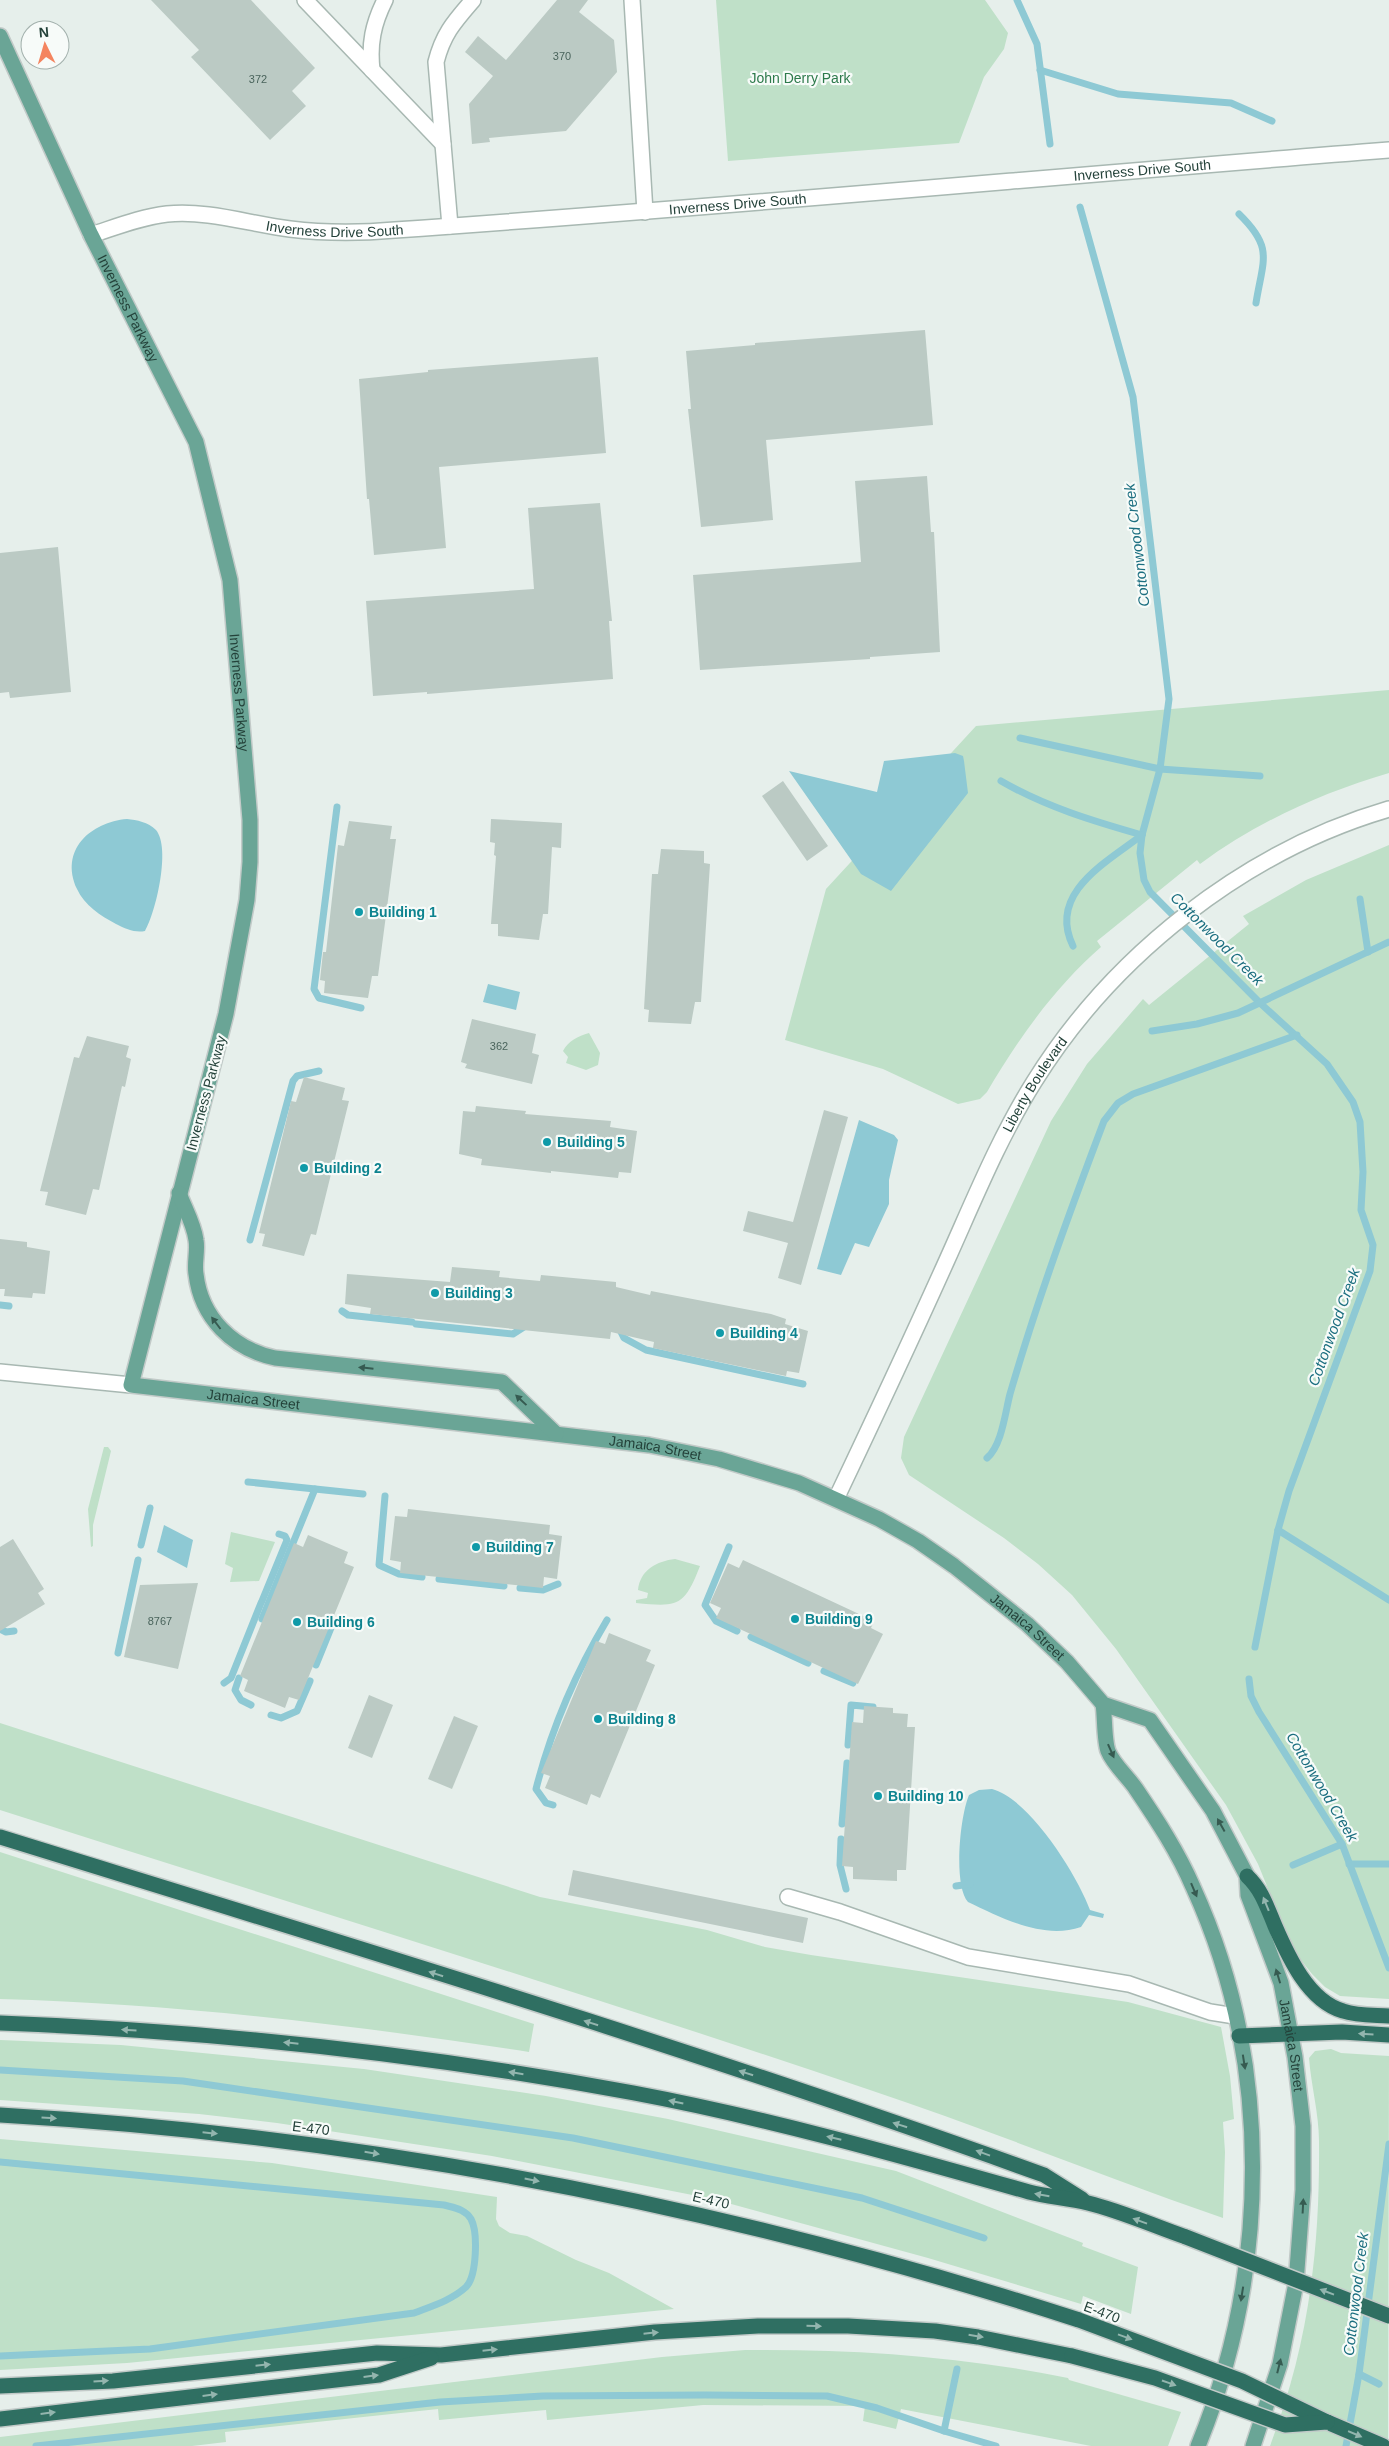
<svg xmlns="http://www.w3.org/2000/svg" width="1389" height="2446" font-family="Arial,sans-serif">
<rect width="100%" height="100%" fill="#e6efeb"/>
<g fill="#bfe0c8">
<polygon points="716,0 985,0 1008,33 1004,49 984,77 959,143 728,161"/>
<path d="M 1389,690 L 1389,773 C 1321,793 1257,822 1200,864 L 1197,860 L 1097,941 L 1101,947 C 1055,987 1018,1039 987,1092 L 980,1099 L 958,1104 L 883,1069 L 785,1040 L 826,889 L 976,726 Z"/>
<polygon points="1389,845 1389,1999 1340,1996 1325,1987 1312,1974 1293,1950 1258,1864 1226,1805 1116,1649 1072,1595 1038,1564 1004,1538 909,1475 901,1458 904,1437 1051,1121 1087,1064 1143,999 1149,1005 1249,924 1243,916 1306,880"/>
<path d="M 589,1033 L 600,1053 L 598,1065 L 586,1070 L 566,1063 L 568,1057 L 563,1051 C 568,1041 578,1036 589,1033 Z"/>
<polygon points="104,1447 108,1447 111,1451 93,1525 93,1546 91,1547 88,1509"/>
<polygon points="231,1532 275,1542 259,1581 230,1582 233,1568 225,1564"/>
<path d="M 675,1559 L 700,1566 C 684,1607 678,1607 636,1603 L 636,1600 L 647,1598 L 648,1593 L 638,1590 C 640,1570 657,1561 675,1559 Z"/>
<path d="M 0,1723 L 540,1897 L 707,1930 L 765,1947 L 811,1955 L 1128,2002 L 1221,2027 L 1230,2076 L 1234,2119 L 1223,2122 L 1225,2152 L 1223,2218 C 1105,2177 989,2130 870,2090 C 581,1992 290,1903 0,1810 Z"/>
<path d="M 0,1852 L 534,2024 L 529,2052 C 354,2025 178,2004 0,1999 Z"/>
<polygon points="0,2040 121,2045 364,2069 546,2096 668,2119 896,2171 1083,2243 1082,2246 1138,2267 1131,2314 1083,2296 1081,2304 928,2258 713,2199 492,2156 277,2123 199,2114 0,2100"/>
<path d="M 1331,2049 L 1341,2053 L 1389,2056 L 1388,2446 L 1270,2446 C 1309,2343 1320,2249 1319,2141 C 1319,2114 1311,2085 1309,2058 L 1315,2051 Z"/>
<polygon points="0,2139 272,2163 497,2197 496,2219 499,2226 510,2233 527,2236 576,2260 609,2273 674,2309 127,2363 0,2370"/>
<path d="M 745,2350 C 854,2349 961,2356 1068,2378 L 1069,2380 L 1181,2412 L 1168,2446 L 1091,2446 L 901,2409 L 896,2429 L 863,2421 L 865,2406 L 703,2405 L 547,2420 L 546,2410 L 439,2420 L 438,2409 L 225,2432 L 226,2442 L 192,2446 L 0,2446 L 0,2437 L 662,2357 Z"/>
</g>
<g fill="#8ec9d4">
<polygon points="955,753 963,756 964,761 968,793 891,891 861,874 789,771 877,792 884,761"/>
<path d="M 127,819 C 137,820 148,822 156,830 C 171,848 156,912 145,931 C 135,933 126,929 116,924 C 101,916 84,905 77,889 C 59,850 91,822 127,819 Z"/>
<polygon points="488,984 520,992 516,1010 483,1002"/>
<polygon points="859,1120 894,1135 898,1140 889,1180 889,1204 869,1247 855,1243 841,1275 817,1269"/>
<polygon points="164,1525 193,1540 187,1568 157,1552"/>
<path d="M 992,1789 C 1029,1798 1078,1876 1090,1910 L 1104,1914 L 1103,1918 L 1089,1915 L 1081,1927 C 1043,1940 1002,1918 968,1902 C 953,1885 960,1816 969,1795 L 979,1790 Z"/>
</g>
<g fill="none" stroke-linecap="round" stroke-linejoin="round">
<g stroke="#8ec9d4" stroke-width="7">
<polyline points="1017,0 1037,44 1050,144"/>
<polyline points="1040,70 1118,94 1231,103 1272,121"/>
<polyline points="1080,207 1133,397 1169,699 1160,769 1142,835 1140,853 1144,880 1150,892 1260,1003 1327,1064 1353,1102 1360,1122 1363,1172 1361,1210 1373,1245 1370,1271 1289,1491 1278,1530 1255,1647"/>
<path d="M 1239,214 C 1274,248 1263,259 1256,303"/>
<polyline points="1020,738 1160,769 1260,776"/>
<path d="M 1001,781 C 1046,807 1093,821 1142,835"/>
<polyline points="337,807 314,989 319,998 361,1008"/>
<polyline points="1360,899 1368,952"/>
<path d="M 1073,946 C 1047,893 1107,862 1142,835"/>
<polyline points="1152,1031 1197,1024 1238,1013 1389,942"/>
<polyline points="250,1240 293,1081 297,1076 319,1071"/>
<polyline points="0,1305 9,1306"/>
<polyline points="342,1311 348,1315 412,1322"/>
<polyline points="416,1324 513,1334 527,1325"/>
<polyline points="618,1326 624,1338 646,1350 803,1384"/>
<path d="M 987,1458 C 1002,1445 1005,1413 1010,1394 C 1037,1301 1070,1211 1104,1121 L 1118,1103 L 1133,1094 L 1297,1035"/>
<polyline points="248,1482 363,1494"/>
<polyline points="385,1496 379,1565 399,1574 422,1577"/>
<polyline points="1278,1530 1389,1600"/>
<polyline points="141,1545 150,1508"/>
<polyline points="729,1547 705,1605 716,1621 737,1631"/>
<polyline points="439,1579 504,1586"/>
<polyline points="520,1588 543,1590 558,1584"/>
<polyline points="262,1601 287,1540 285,1536 279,1534"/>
<polyline points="262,1619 315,1489"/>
<polyline points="0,1629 6,1632 14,1631"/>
<polyline points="751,1637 808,1663"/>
<polyline points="118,1653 138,1560"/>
<polyline points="316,1665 333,1623"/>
<polyline points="824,1671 853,1683"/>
<polyline points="239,1678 235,1690 241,1700 251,1705"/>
<polyline points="1249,1679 1251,1696 1259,1712 1342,1844 1389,1968"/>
<polyline points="224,1683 231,1678 261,1603"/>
<polyline points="271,1715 281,1718 297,1711 310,1681"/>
<polyline points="848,1745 851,1705 873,1707"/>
<path d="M 553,1805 L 546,1803 L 536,1789 C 551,1730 576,1672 607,1620"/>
<polyline points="842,1824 847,1763"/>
<polyline points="841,1839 840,1865 846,1889"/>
<polyline points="1349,1864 1389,1864"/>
<polyline points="1293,1865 1342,1844"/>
<polyline points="956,1886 970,1884"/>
<polyline points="0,2070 183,2081 573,2138 862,2198 984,2238"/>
<path d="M 0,2162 L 444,2205 C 455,2208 465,2209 471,2219 C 478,2232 477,2276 466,2287 C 452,2300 432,2306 414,2313 L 150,2349 L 0,2356"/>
<polyline points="1359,2374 1379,2384"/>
<polyline points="944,2431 957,2369"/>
<polyline points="36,2446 440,2402 543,2396 705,2395 827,2396 877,2408 944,2431 996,2446"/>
<polyline points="1346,2446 1359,2374 1389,2144"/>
</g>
</g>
<g fill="#bbcac4">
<polygon points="151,0 251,0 315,68 292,91 306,106 270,140 191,57 199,50"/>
<polygon points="557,0 588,0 579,12 614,40 617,72 566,131 489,138 490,142 472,144 469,104 493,76 465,52 478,36 506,60"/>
<polygon points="925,330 933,425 766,440 773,520 701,527 688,409 691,409 686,351 755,345 755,343"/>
<polygon points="598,357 606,453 439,467 446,548 374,555 369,499 367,499 359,379 428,372 428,370"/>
<polygon points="927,476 931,532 934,532 940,652 870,657 870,659 700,670 693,575 861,562 855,481"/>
<polygon points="600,503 612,621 609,621 613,679 427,694 427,692 373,696 366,601 534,589 528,508"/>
<polygon points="58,547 71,692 10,698 9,692 0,693 0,553"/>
<polygon points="783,781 828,846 807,861 762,796"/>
<polygon points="491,819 562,823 561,848 552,847 548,914 543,914 539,940 498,936 498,924 491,924 496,856 494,855 495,843 490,842"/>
<polygon points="349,821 392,826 390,839 396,839 378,976 372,976 368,998 324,993 325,981 320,980 323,952 326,952 338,845 344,846"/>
<polygon points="661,849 704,851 704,863 710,864 701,1002 695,1002 691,1024 648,1022 649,1010 644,1009 652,874 658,874"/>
<polygon points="472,1019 536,1034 532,1053 539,1055 532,1084 465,1068 467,1064 461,1062"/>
<polygon points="87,1036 129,1046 126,1057 131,1059 125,1087 122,1086 99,1190 93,1189 86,1215 45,1205 48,1192 40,1191 74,1057 79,1058"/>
<polygon points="304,1077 345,1088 342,1100 349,1101 316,1235 311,1234 304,1256 262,1246 265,1234 259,1233 291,1101 296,1102"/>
<polygon points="476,1106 526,1111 525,1114 611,1121 610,1127 637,1131 631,1173 619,1172 618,1178 551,1171 551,1173 481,1165 482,1159 459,1154 463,1111 475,1112"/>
<polygon points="824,1110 848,1117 801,1285 778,1278 788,1243 743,1231 748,1211 793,1222"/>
<polygon points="0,1239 27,1242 27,1247 50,1251 45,1294 33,1293 32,1298 4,1296 5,1289 0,1289"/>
<polygon points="452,1267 500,1271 499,1277 540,1281 541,1275 616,1282 616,1287 650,1295 651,1291 771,1314 786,1319 785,1324 808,1331 799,1373 787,1371 786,1376 681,1354 653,1348 654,1342 611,1332 610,1339 370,1314 371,1308 345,1304 347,1274 450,1282"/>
<polygon points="408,1509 550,1525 549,1534 562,1536 557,1579 544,1577 543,1588 400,1573 401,1562 390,1560 395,1516 407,1517"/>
<polygon points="308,1535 348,1552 344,1563 354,1567 299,1700 289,1697 285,1708 244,1691 248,1680 240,1676 294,1543 303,1547"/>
<polygon points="13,1539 44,1589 38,1593 45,1604 0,1631 0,1547"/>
<polygon points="743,1560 874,1621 871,1628 883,1634 858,1684 716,1618 721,1608 710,1603 728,1563 739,1568"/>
<polygon points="198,1583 178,1669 124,1657 140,1585"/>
<polygon points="609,1633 651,1650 646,1661 655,1665 600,1798 591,1794 587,1805 545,1788 550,1776 541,1773 596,1641 605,1644"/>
<polygon points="369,1695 393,1705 372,1758 348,1748"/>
<polygon points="864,1706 893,1708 893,1713 908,1714 907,1727 915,1727 906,1870 897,1870 897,1881 853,1879 853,1867 842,1866 852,1722 863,1723"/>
<polygon points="454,1716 478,1726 452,1789 428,1779"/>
<polygon points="573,1870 808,1918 803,1943 568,1895"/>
</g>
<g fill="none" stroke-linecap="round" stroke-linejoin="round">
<g stroke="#a8b8b2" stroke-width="18">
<g id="minor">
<polyline points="305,0 443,144"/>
<polyline points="632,0 645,212"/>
<path d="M 372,70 C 369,44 373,24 385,0"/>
<path d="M 450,226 L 436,62 C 443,34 454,22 473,0"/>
<path id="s1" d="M 91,235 C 116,227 141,217 167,214 C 209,210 249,224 290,229 C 323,233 361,233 395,230 C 727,207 1058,176 1389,150"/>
<polyline points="0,1372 131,1385"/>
<path id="s2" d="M 836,1499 C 874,1419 911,1340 947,1260 C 974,1200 999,1138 1034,1082 C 1113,955 1245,851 1389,809"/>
<polyline points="788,1897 840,1912 968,1957 1129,1984 1210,2012 1235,2016"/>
</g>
</g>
<g stroke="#c2cac8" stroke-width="18">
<g id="major">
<path id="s3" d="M 0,36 L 91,235 L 196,442 L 230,580 L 250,820 L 250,862 L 247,900 L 226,1014 L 131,1385 L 649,1445 L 719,1459 L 799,1483 L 879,1519 L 918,1541 L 954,1566 L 1027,1624 L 1067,1662 L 1103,1704 L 1150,1720 L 1213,1811 L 1247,1876 L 1248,1895 L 1281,1983 L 1295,2057 L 1303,2126 L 1303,2190 L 1296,2283 L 1280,2364 L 1253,2446"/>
<path d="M 179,1193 C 184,1207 194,1224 196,1240 C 198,1251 194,1263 196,1274 C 201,1318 233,1349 275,1358 L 502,1382 L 556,1434"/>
<path d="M 1103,1704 C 1105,1716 1104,1740 1108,1751 C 1113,1764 1128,1777 1136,1789 C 1157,1820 1178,1852 1193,1887 C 1273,2062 1270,2270 1198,2446"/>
</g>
</g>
<g stroke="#c2cac8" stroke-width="18">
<g id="highway">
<path d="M 0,1837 C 349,1945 700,2051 1044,2175 L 1082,2199"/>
<path d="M 1247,1876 C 1262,1890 1267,1907 1275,1926 C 1288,1956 1308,2001 1343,2011 C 1357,2016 1374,2015 1389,2016"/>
<path d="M 0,2023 C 213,2031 425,2054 634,2093 C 767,2118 898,2155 1029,2192 C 1048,2197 1069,2198 1088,2203 C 1121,2211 1154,2226 1186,2237"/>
<polyline points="1239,2036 1342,2032 1389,2035"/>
<path d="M 0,2115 C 367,2136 729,2207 1079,2320"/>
<polyline points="0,2386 113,2381 377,2353 441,2355 655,2332 758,2326 848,2326 935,2331 978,2337 1072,2356"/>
<polyline points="0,2419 379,2375 431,2358"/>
<polyline points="1327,2422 1383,2446"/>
</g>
</g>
<use href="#minor" stroke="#fff" stroke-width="15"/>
<use href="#major" stroke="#6aa596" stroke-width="15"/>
<use href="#highway" stroke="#2f6f62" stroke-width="15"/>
<g stroke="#c2cac8" stroke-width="18" stroke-linecap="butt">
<g id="highway-bridge">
<polyline points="1186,2237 1389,2316"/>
<polyline points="1079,2320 1242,2381 1327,2422"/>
<polyline points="1072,2356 1155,2378 1285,2425 1327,2422"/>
</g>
</g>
<use href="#highway-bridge" stroke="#2f6f62" stroke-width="15"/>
</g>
<defs><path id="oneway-solid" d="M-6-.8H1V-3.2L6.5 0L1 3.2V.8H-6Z" transform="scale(1.25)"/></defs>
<g fill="#365b51">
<use href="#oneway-solid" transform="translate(216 1323) rotate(-127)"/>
<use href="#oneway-solid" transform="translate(366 1368) rotate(-174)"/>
<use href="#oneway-solid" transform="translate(521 1400) rotate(-137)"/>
<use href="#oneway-solid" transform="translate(1111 1751) rotate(66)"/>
<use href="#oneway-solid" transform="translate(1221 1825) rotate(-119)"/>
<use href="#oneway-solid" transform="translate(1194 1890) rotate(67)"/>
<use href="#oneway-solid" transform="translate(1278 1976) rotate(-107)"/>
<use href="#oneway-solid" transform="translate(1244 2062) rotate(81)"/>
<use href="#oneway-solid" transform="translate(1303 2206) rotate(-87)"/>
<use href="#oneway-solid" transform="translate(1242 2294) rotate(99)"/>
<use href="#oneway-solid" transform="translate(1279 2366) rotate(-76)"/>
</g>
<g fill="#93b5ae">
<use href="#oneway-solid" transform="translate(1266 1904) rotate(-112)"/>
<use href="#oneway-solid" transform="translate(436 1974) rotate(-162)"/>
<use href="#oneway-solid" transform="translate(591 2023) rotate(-162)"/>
<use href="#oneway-solid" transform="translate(129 2030) rotate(-177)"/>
<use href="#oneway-solid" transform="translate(1366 2034) rotate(-177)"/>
<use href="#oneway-solid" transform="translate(291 2043) rotate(-174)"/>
<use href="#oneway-solid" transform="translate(516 2073) rotate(-171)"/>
<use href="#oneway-solid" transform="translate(746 2073) rotate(-162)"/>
<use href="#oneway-solid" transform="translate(676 2102) rotate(-168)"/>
<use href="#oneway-solid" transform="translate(49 2118) rotate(4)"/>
<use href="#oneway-solid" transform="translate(900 2125) rotate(-162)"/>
<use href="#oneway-solid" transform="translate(210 2133) rotate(6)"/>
<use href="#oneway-solid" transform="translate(834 2138) rotate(-167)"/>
<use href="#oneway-solid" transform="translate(372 2153) rotate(9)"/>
<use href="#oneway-solid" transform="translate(983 2153) rotate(-160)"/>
<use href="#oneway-solid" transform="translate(532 2180) rotate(11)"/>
<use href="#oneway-solid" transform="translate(1042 2195) rotate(-170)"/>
<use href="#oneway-solid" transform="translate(1140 2221) rotate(-160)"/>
<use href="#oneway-solid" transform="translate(1327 2292) rotate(-159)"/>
<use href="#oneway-solid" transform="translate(814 2326) rotate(1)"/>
<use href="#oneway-solid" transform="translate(651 2333) rotate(-6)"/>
<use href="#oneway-solid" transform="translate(976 2336) rotate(9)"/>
<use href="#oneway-solid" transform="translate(1125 2337) rotate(20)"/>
<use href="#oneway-solid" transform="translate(490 2350) rotate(-6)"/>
<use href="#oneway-solid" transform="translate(263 2365) rotate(-6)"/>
<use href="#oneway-solid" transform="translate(371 2376) rotate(-7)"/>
<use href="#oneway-solid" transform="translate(101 2381) rotate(-4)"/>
<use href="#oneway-solid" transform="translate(1169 2383) rotate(19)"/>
<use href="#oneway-solid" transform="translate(210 2395) rotate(-7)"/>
<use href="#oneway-solid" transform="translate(48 2413) rotate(-7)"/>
<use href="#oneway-solid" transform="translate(1355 2434) rotate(23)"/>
</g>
<g fill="#0f9aa8" stroke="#f7fbf9" stroke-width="2">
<circle cx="359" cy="912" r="5"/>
<circle cx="547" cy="1142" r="5"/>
<circle cx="304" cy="1168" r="5"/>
<circle cx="435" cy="1293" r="5"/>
<circle cx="720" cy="1333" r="5"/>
<circle cx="476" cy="1547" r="5"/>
<circle cx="795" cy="1619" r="5"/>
<circle cx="297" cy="1622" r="5"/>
<circle cx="598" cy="1719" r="5"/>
<circle cx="878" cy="1796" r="5"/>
</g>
<g text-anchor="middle" stroke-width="4.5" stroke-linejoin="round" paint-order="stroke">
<g font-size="11" fill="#4a645c">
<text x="562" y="60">370</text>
<text x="258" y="83">372</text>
<text x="499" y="1050">362</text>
<text x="160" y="1625">8767</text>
</g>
<g font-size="14" fill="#2d7a4b" stroke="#f7fbf9">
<text x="800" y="83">John Derry Park</text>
</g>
<g font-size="14" fill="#24423a" stroke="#f7fbf9">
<text dy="5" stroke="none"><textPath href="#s1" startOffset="1058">Inverness Drive South</textPath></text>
<text dy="5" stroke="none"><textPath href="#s1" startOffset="652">Inverness Drive South</textPath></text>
<text dy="5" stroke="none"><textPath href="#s1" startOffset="248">Inverness Drive South</textPath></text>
<text dy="5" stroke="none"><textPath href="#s3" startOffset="301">Inverness Parkway</textPath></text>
<text dy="5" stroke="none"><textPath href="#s3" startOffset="706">Inverness Parkway</textPath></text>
<text dy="5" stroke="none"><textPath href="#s2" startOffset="460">Liberty Boulevard</textPath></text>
<text transform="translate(206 1093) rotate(-75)" y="5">Inverness Parkway</text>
<text dy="5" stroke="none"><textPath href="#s3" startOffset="1536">Jamaica Street</textPath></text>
<text dy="5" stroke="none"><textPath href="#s3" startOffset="1941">Jamaica Street</textPath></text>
<text dy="5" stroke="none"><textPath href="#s3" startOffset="2361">Jamaica Street</textPath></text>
<text dy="5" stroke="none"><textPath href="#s3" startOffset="2879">Jamaica Street</textPath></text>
<text transform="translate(311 2128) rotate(7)" y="5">E-470</text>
<text transform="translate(711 2200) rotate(13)" y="5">E-470</text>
<text transform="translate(1102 2312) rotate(20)" y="5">E-470</text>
</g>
<g font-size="14" font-weight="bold" fill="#0d838f" stroke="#f7fbf9" text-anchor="start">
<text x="369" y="917">Building 1</text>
<text x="557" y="1147">Building 5</text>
<text x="314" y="1173">Building 2</text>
<text x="445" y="1298">Building 3</text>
<text x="730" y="1338">Building 4</text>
<text x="486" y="1552">Building 7</text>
<text x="805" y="1624">Building 9</text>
<text x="307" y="1627">Building 6</text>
<text x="608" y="1724">Building 8</text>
<text x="888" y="1801">Building 10</text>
</g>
<g font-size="15" font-style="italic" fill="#1c6f80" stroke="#f7fbf9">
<text transform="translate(1137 545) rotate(-97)" y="5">Cottonwood Creek</text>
<text transform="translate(1217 939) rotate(45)" y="5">Cottonwood Creek</text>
<text transform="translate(1334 1327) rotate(-70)" y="5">Cottonwood Creek</text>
<text transform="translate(1322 1787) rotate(59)" y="5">Cottonwood Creek</text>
<text transform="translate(1356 2294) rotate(-83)" y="5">Cottonwood Creek</text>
</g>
</g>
<g transform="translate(45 45) rotate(355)"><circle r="24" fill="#f7fbf9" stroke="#a3b1ad"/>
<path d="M0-4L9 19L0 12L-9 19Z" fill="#f4845f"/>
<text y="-8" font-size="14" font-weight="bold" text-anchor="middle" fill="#24423a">N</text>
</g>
</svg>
